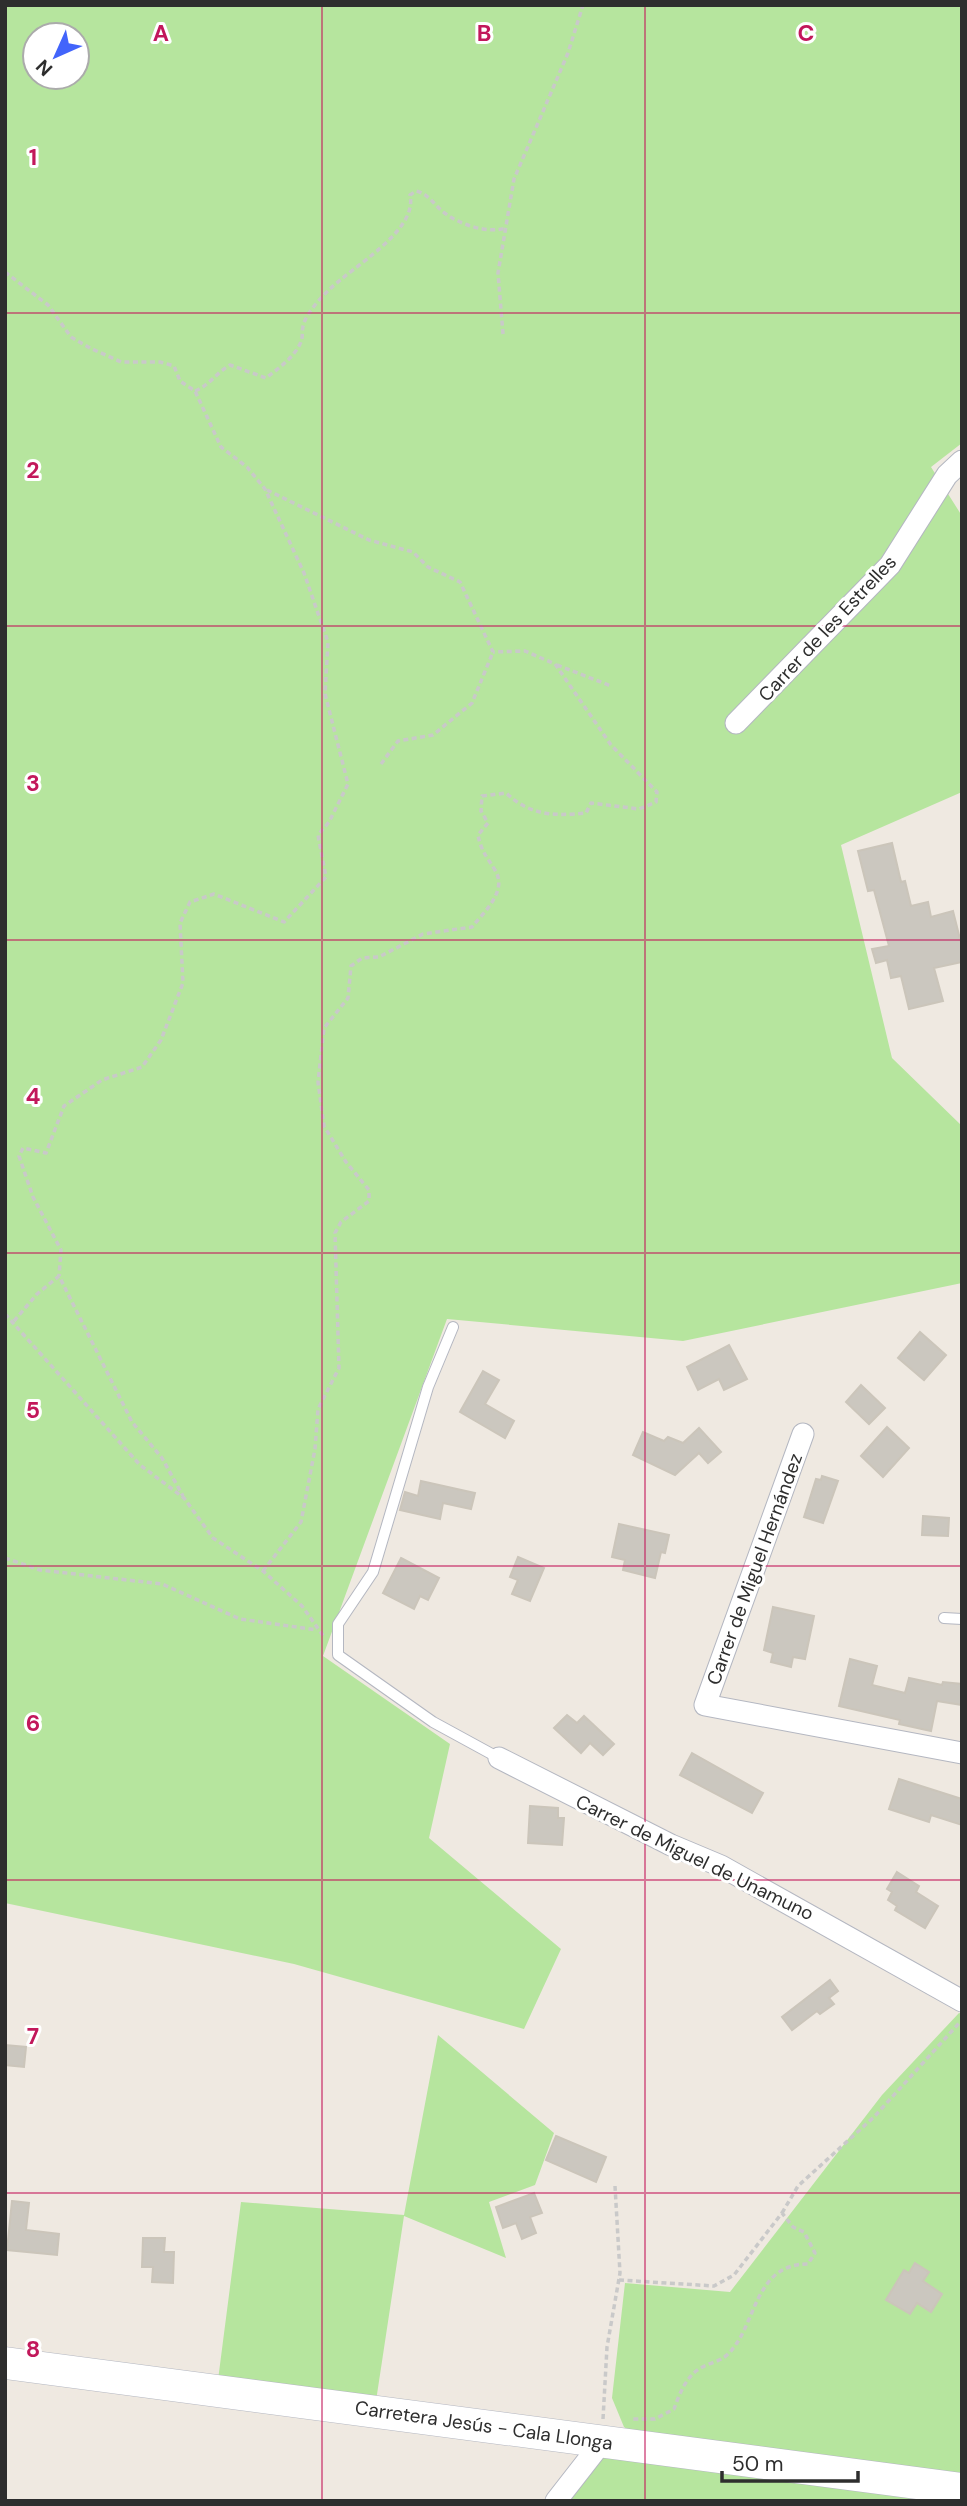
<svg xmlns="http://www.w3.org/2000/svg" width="967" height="2506" font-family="'DM Sans',sans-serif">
<rect width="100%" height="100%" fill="#efe9e1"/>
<g fill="#b6e59e" fill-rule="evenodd">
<path d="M 5,5 L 962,5 L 962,443 L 931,467 L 962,516 L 962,792 L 841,845 L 892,1058 L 962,1126 L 962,1283 L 683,1341 L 447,1319 L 323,1656 L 450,1744 L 429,1838 L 561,1949 L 524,2029 L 294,1964 L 5,1903 ZM 35,35 L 77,35 L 77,77 L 35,77 Z"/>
<polygon points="959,2013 962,2014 962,2480 639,2437 624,2427 612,2398 625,2283 730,2292 882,2095"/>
<polygon points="438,2035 554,2133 535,2185 489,2202 506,2258 404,2216 376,2401 218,2380 241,2202 404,2215"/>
<polygon points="599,2453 955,2501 562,2501"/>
</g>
<g fill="#cbc7bf" stroke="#cbc5ba" stroke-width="2">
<polygon points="892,843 901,882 905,881 911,906 928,902 931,917 953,911 962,947 962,962 934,968 943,1001 909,1009 901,976 891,978 887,960 876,963 872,949 889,946 874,890 868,891 858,851"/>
<polygon points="920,1332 946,1355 924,1380 898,1358"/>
<polygon points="729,1345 747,1379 724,1390 719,1379 698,1390 687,1367"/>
<polygon points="483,1371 499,1380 485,1404 514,1421 505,1438 460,1412"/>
<polygon points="861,1385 885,1408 869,1424 846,1402"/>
<polygon points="887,1427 909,1448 883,1477 861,1456"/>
<polygon points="699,1428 721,1452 708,1463 699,1453 675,1475 633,1455 643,1432 664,1441 668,1437 683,1443"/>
<polygon points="822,1476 838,1481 823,1523 804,1517 816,1479 821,1480"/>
<polygon points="421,1481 475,1493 471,1509 443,1503 440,1519 400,1510 405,1492 418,1496"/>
<polygon points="923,1516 949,1518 948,1536 922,1535"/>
<polygon points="619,1524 669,1535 665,1553 661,1552 655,1578 623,1570 625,1560 612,1557"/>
<polygon points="518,1557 544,1568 530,1601 512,1594 518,1580 510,1577"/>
<polygon points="401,1558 439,1578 428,1600 420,1596 414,1609 383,1593"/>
<polygon points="773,1607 814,1616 805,1659 793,1657 791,1667 771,1662 773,1653 764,1650"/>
<polygon points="850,1659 877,1666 872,1685 905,1693 909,1678 942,1685 943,1682 962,1684 962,1705 937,1701 931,1731 899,1724 900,1720 839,1706"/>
<polygon points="567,1715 577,1723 584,1716 614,1744 603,1755 590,1743 581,1753 554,1728"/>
<polygon points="692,1753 763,1793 752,1813 680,1775"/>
<polygon points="899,1779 962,1799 962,1825 931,1815 929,1822 889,1809"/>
<polygon points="530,1806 558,1808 558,1818 564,1818 562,1845 528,1843"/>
<polygon points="897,1872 919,1886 916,1892 938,1906 925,1928 895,1910 897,1906 888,1900 892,1892 887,1889"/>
<polygon points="830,1980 838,1991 829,1998 834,2004 820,2014 817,2011 792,2030 782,2017"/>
<polygon points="5,2045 26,2047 24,2067 5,2065"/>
<polygon points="556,2136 606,2157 596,2182 546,2160"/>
<polygon points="534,2193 542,2213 530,2217 536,2233 522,2239 516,2223 503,2228 496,2207"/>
<polygon points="12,2201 29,2203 26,2230 59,2234 57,2255 7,2250"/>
<polygon points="143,2238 165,2238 164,2252 174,2252 173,2283 152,2282 153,2267 142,2267"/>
<polygon points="915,2263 929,2272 923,2281 942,2294 931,2312 917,2303 910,2314 886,2300 904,2270 909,2273"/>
</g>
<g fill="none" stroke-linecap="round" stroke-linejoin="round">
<g stroke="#b4b7c1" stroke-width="12">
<g id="service">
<polyline points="453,1327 428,1387 373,1572 338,1624 338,1655 433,1722 499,1758"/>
<polyline points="944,1618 962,1619"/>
</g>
</g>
<g stroke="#b4b7c1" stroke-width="23">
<g id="minor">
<polyline points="736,723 890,565 947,475 962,461"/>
<polyline points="803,1434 705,1705 962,1753"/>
<polyline points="499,1758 671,1845 721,1866 962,2001"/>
<polyline points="556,2501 602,2442"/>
</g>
</g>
<g stroke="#b4b7c1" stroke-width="33">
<polyline id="secondary" points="5,2363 962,2489"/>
</g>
<g stroke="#c9c9c9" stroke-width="3.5" stroke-dasharray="5 3.5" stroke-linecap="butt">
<polyline points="5,272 48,305 71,337 90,348 121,362 160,362 174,366 180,381 195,391 221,447 247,467 265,489 304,573 328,642 325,694 348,784 329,822 318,835 326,877 284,922 214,894 190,902 180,923 183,983 161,1040 142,1067 102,1080 64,1106 46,1153 23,1148 19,1156 33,1197 61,1250 59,1276"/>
<polyline points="503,334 498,273 514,179 568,53 583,5"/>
<path d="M 195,391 C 210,385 216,373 230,365 L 266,378 C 279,368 293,358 300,344 C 304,336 301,330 304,323 C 307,313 322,296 330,289 C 353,266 418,231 410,195 L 416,191 C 428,194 433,203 442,211 C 458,224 486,234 506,228"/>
<polyline points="267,490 369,540 413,552 428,567 460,582 493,652"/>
<polyline points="557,665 611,686"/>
<polyline points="381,764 398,741 433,735 472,703 493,652"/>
<polyline points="5,1314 140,1465 184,1498 213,1538 263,1571 302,1606 324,1637"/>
<polyline points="14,1321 37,1294 59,1276 132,1422 162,1458 183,1496"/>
<polyline points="5,1558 40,1570 162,1584 240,1619 317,1630"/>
<path d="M 263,1571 L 301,1522 L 315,1449 L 318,1409 L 339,1368 L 335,1233 L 341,1222 L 369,1201 L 369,1190 L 346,1162 L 324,1126 L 318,1082 L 324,1028 L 348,998 L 351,966 L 362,958 L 379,957 L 423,934 L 472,927 C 484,912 508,891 495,870 C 487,857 481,851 478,835 L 488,823 L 481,811 L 482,796 L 506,793 C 531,816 554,816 586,813 L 591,803 L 639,809 L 656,802 L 657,792 L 611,745 L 555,664 L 525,651 L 493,652"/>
<polyline points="782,2213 798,2186 874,2117 961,2021"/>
<path d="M 619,2280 L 714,2286 L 734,2275 L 782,2213 L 793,2227 L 804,2232 L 815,2253 L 808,2264 C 753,2264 757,2326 728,2354 C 720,2362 708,2363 699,2369 C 686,2377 679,2395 674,2409 L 655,2419 L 633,2419"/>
<polyline points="603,2419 607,2347 620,2273 615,2186"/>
</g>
<use href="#service" stroke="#fff" stroke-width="10"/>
<use href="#minor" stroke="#fff" stroke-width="21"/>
<use href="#secondary" stroke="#fff" stroke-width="32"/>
</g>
<path fill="none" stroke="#c2185b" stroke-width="2" stroke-opacity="0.55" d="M 322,5 L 322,2501M 645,5 L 645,2501M 5,313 L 962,313M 5,626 L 962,626M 5,940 L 962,940M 5,1253 L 962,1253M 5,1566 L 962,1566M 5,1880 L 962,1880M 5,2193 L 962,2193"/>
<g text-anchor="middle" stroke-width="6" stroke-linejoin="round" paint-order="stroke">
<g font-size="19" fill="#2e2e2e" stroke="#fff">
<text transform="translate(827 628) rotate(-47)" y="7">Carrer de les Estrelles</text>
<text transform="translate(754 1569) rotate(-70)" y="7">Carrer de Miguel Hernández</text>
<text transform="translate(695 1857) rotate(26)" y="7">Carrer de Miguel de Unamuno</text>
<text transform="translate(484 2425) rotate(8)" y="7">Carretera Jesús - Cala Llonga</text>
</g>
</g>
<g font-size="23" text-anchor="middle" font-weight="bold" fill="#c2185b" stroke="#fff" stroke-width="6" stroke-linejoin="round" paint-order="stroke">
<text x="161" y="41">A</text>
<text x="484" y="41">B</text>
<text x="806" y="41">C</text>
<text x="33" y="165">1</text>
<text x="33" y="478">2</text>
<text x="33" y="791">3</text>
<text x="33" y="1104">4</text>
<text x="33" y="1418">5</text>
<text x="33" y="1731">6</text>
<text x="33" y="2044">7</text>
<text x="33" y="2357">8</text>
</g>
<rect width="967" height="2506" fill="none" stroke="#2e2e2e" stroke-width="14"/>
<g transform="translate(56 56) rotate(225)"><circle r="33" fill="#ffffff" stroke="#ababab" stroke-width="2"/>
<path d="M0-5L12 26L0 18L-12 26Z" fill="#4264fb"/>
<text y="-10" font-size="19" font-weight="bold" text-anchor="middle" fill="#2e2e2e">N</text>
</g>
<path d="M722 2471v10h136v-10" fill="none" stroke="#2e2e2e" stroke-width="3.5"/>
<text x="732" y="2471" font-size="21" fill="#2e2e2e" stroke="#ffffff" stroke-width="5" paint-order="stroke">50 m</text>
</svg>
